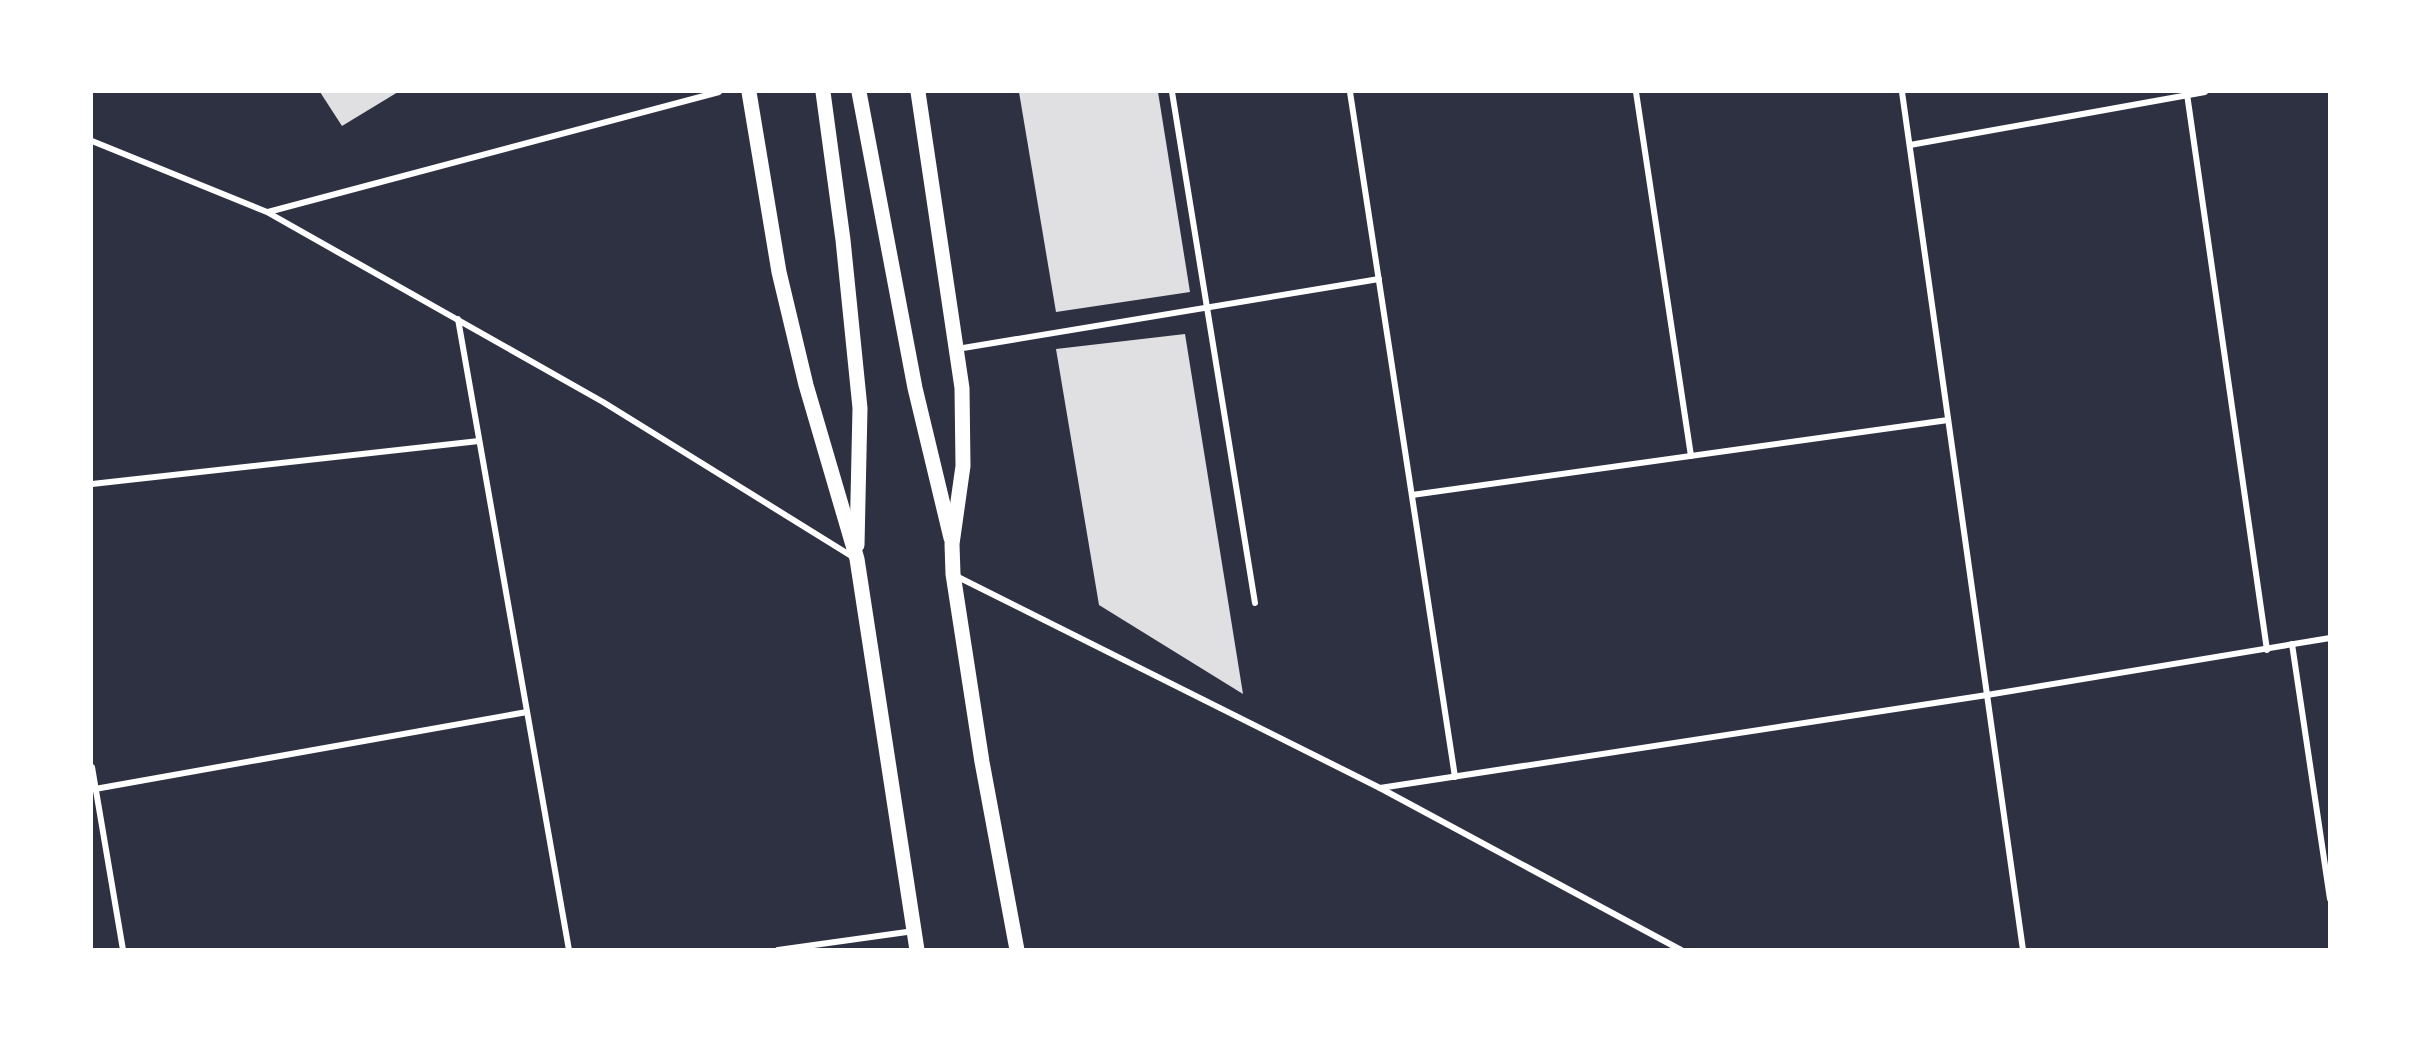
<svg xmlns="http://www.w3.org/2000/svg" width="2421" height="1041" font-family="'PT Sans Narrow',sans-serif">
<rect width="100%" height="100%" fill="#2d3142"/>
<g fill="#e0e0e3">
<polygon points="320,92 398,92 342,126"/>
<polygon points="1019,92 1158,92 1190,292 1056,312"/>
<polygon points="1185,334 1243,694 1099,605 1056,349"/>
</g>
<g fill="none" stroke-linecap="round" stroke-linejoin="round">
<g stroke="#fff" stroke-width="6">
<polyline points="1172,92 1255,603"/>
<polyline points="1350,92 1455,777"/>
<polyline points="1636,92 1691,456"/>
<polyline points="1902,92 2023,950"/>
<polyline points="2187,94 2267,650"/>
<polyline points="92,141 267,212 603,402 853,557"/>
<polyline points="1910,145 2205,92"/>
<polyline points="268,212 719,92"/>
<polyline points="458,319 569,950"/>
<polyline points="957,349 1379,279"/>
<polyline points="92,484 479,441"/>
<polyline points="1412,495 1948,420"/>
<polyline points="954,575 1380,788 1681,950"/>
<polyline points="2292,644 2330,899"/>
<polyline points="92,767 123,950"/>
<polyline points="1380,788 1987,695 2330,638"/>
<polyline points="95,789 527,712"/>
<polyline points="778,950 914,931"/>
</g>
<g stroke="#fff" stroke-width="15">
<polyline points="749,92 779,272 806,385 857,559 917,950"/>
<polyline points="823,92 843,240 860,408 857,545"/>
<polyline points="859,92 915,388 951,538"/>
<polyline points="918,92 962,388 963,466 952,544 953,574 982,762 1017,950"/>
</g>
</g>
<rect width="2421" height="1041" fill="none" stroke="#ffffff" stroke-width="186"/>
</svg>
